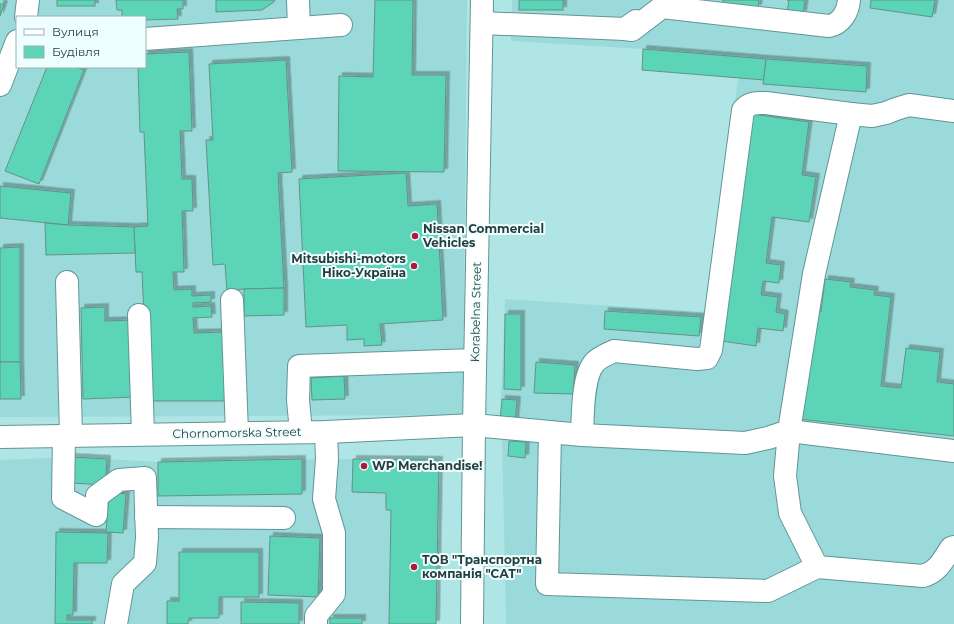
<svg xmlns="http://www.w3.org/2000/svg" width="954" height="624" font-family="Montserrat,sans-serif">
<defs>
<filter id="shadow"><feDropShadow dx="3.5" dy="-3.5" stdDeviation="0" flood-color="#0004"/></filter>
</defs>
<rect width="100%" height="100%" fill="#afe6e5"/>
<g fill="#9bdada" fill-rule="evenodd">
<path d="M 0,0 L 467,0 L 463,415 L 0,417 ZM 17,17 L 145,17 L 145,67 L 17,67 Z"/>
<polygon points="512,0 954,0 954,624 506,624 502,436 500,422 505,299 708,312 738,78 764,80 765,59 643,49 511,41"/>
<polygon points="72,457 158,462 353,459 439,460 436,624 0,624 0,460"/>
</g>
<g fill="#5bd4b7" stroke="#639385" filter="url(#shadow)">
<rect x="57" y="0" width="38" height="6"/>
<polygon points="116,0 183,0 183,9 177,9 178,19 145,20 145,17 122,17 122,10 117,10"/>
<polygon points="216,0 274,0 274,2 262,10 216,12"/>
<polygon points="375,0 413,0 412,75 446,75 444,172 338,171 339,76 373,77"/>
<rect x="519" y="0" width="44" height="10"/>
<polygon points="723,0 759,0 758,8 723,3"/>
<polygon points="787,0 805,0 803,14 787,12 789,0"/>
<polygon points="871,0 935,0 932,17 870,8"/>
<polygon points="0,4 4,4 0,16"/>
<polygon points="643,49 766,59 764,80 642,70"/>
<polygon points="189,52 192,131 180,131 182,179 192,179 193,211 182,211 184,272 173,272 174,290 192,289 192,296 211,295 211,302 193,303 193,307 211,306 212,317 193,318 194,333 226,332 228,401 148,401 142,272 136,272 134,227 148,226 144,132 140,132 138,67 145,67 145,54"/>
<polygon points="766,59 867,66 866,92 763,84"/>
<polygon points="286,60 292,172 278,173 284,288 244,289 227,291 225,264 213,265 206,140 213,140 209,64"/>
<polygon points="47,67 76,67 84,70 39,184 5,171"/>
<polygon points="752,114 809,122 802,175 816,177 809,222 772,217 766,263 781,265 779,283 763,281 761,295 778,297 776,312 785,314 783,331 758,328 756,346 722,341"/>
<polygon points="406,173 408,206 437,204 443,320 380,324 382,345 364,346 364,339 347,340 347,325 306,327 299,179"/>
<polygon points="0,186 71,193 68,225 0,218"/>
<polygon points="45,223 68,225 134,227 135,253 46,255"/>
<polygon points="20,247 20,362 0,362 0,248"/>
<polygon points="825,279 851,282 850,287 875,290 874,295 891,297 881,386 901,388 906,348 940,352 937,382 954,384 954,436 799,419 812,311 821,312"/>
<polygon points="284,288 284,315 244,316 244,289"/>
<polygon points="105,307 105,321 134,320 136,397 83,399 81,308"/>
<polygon points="605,311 701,317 699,336 604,329"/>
<polygon points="505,314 521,314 521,390 504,389"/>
<polygon points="0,362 20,362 21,399 0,399"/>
<polygon points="536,362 575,365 573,394 534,393"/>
<polygon points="344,376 345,399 312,400 311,378"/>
<polygon points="502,399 517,400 515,423 500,422"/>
<polygon points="509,441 526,442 525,458 508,456"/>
<polygon points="72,457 107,459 105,485 71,483"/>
<polygon points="302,459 302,494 158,496 158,462"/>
<polygon points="353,459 439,460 436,624 389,624 391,510 386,510 386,493 352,492"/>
<polygon points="109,492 126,494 123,533 106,532"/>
<polygon points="56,532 108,533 107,563 74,563 73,615 67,615 67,620 92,620 92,624 55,624"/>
<polygon points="270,536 320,538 318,597 268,595"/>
<polygon points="179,552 259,552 259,597 219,597 219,618 189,618 188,624 167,624 167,601 179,601"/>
<polygon points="241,602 299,603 299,624 241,624"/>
<rect x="330" y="618" width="32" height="6"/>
</g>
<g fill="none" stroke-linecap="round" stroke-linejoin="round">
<g stroke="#629595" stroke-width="24">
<g id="minor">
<polyline points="298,0 299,28"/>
<polyline points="26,17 28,0"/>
<polyline points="482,23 625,29 636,21"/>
<path d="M 625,29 L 632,30 L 662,7 L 829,26 C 841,24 848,12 849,0"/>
<polyline points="145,39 341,25"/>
<polyline points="0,85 17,41"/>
<polyline points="67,282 71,435"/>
<polyline points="232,300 237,433"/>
<polyline points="139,315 143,434"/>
<polyline points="301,432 298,400 299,366 475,360"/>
<path d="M 550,432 L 547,584 L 768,591 L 817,567 L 923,576 C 938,572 943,560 951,548 L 954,547"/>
<polyline points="64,435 63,498 96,515 97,496 119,480 145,478 147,537 145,563 123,584 116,624"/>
<path d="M 582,435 C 583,416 582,376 595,362 C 600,357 608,354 614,351 L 697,359 L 707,358 L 711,350 L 743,110 C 750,102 756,103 766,103 L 851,114 L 872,116 L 886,113 L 896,109 L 909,105 L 954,111"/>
<polyline points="0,437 326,432 474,425 582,435 745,443 768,438 789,431 954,451"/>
<polyline points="146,517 284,518"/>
<polyline points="817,567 790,513 785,476 789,431 814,274 851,114"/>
<polyline points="316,624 316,616 334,594 334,533 324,499 327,459 326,432"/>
<polyline points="472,624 474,425 482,0"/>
</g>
</g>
<use href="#minor" stroke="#fff" stroke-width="22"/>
</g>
<g fill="#ae1a3e" stroke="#effefe" stroke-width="1.5">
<circle cx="415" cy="236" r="4"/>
<circle cx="414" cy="266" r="4"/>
<circle cx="364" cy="466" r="4"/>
<circle cx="414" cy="567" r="4"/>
</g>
<g text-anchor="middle" stroke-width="4" stroke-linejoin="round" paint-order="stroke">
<g font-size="12" font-weight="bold" fill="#283e3e" stroke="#effefe" text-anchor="start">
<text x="423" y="233">Nissan Commercial<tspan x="423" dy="14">Vehicles</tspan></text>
<text x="406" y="263" text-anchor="end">Mitsubishi-motors<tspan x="406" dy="14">Ніко-Україна</tspan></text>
<text x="372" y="470">WP Merchandise!</text>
<text x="422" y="564">ТОВ "Транспортна<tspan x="422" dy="14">компанія "САТ"</tspan></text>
</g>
<g font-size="12" fill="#283e3e" stroke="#effefe">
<text transform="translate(476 312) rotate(-89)" y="4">Korabelna Street</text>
<text transform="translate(237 433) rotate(-1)" y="4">Chornomorska Street</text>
</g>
</g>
<rect x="16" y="16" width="130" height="52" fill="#effefe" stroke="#9fb1b1"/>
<rect x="24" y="29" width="20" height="6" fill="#ffffff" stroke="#9fb1b1"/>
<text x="52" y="36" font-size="12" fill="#283e3e">Вулиця</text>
<rect x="24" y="46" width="20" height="12" fill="#5bd4b7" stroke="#9fb1b1"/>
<text x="52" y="56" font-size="12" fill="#283e3e">Будівля</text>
</svg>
